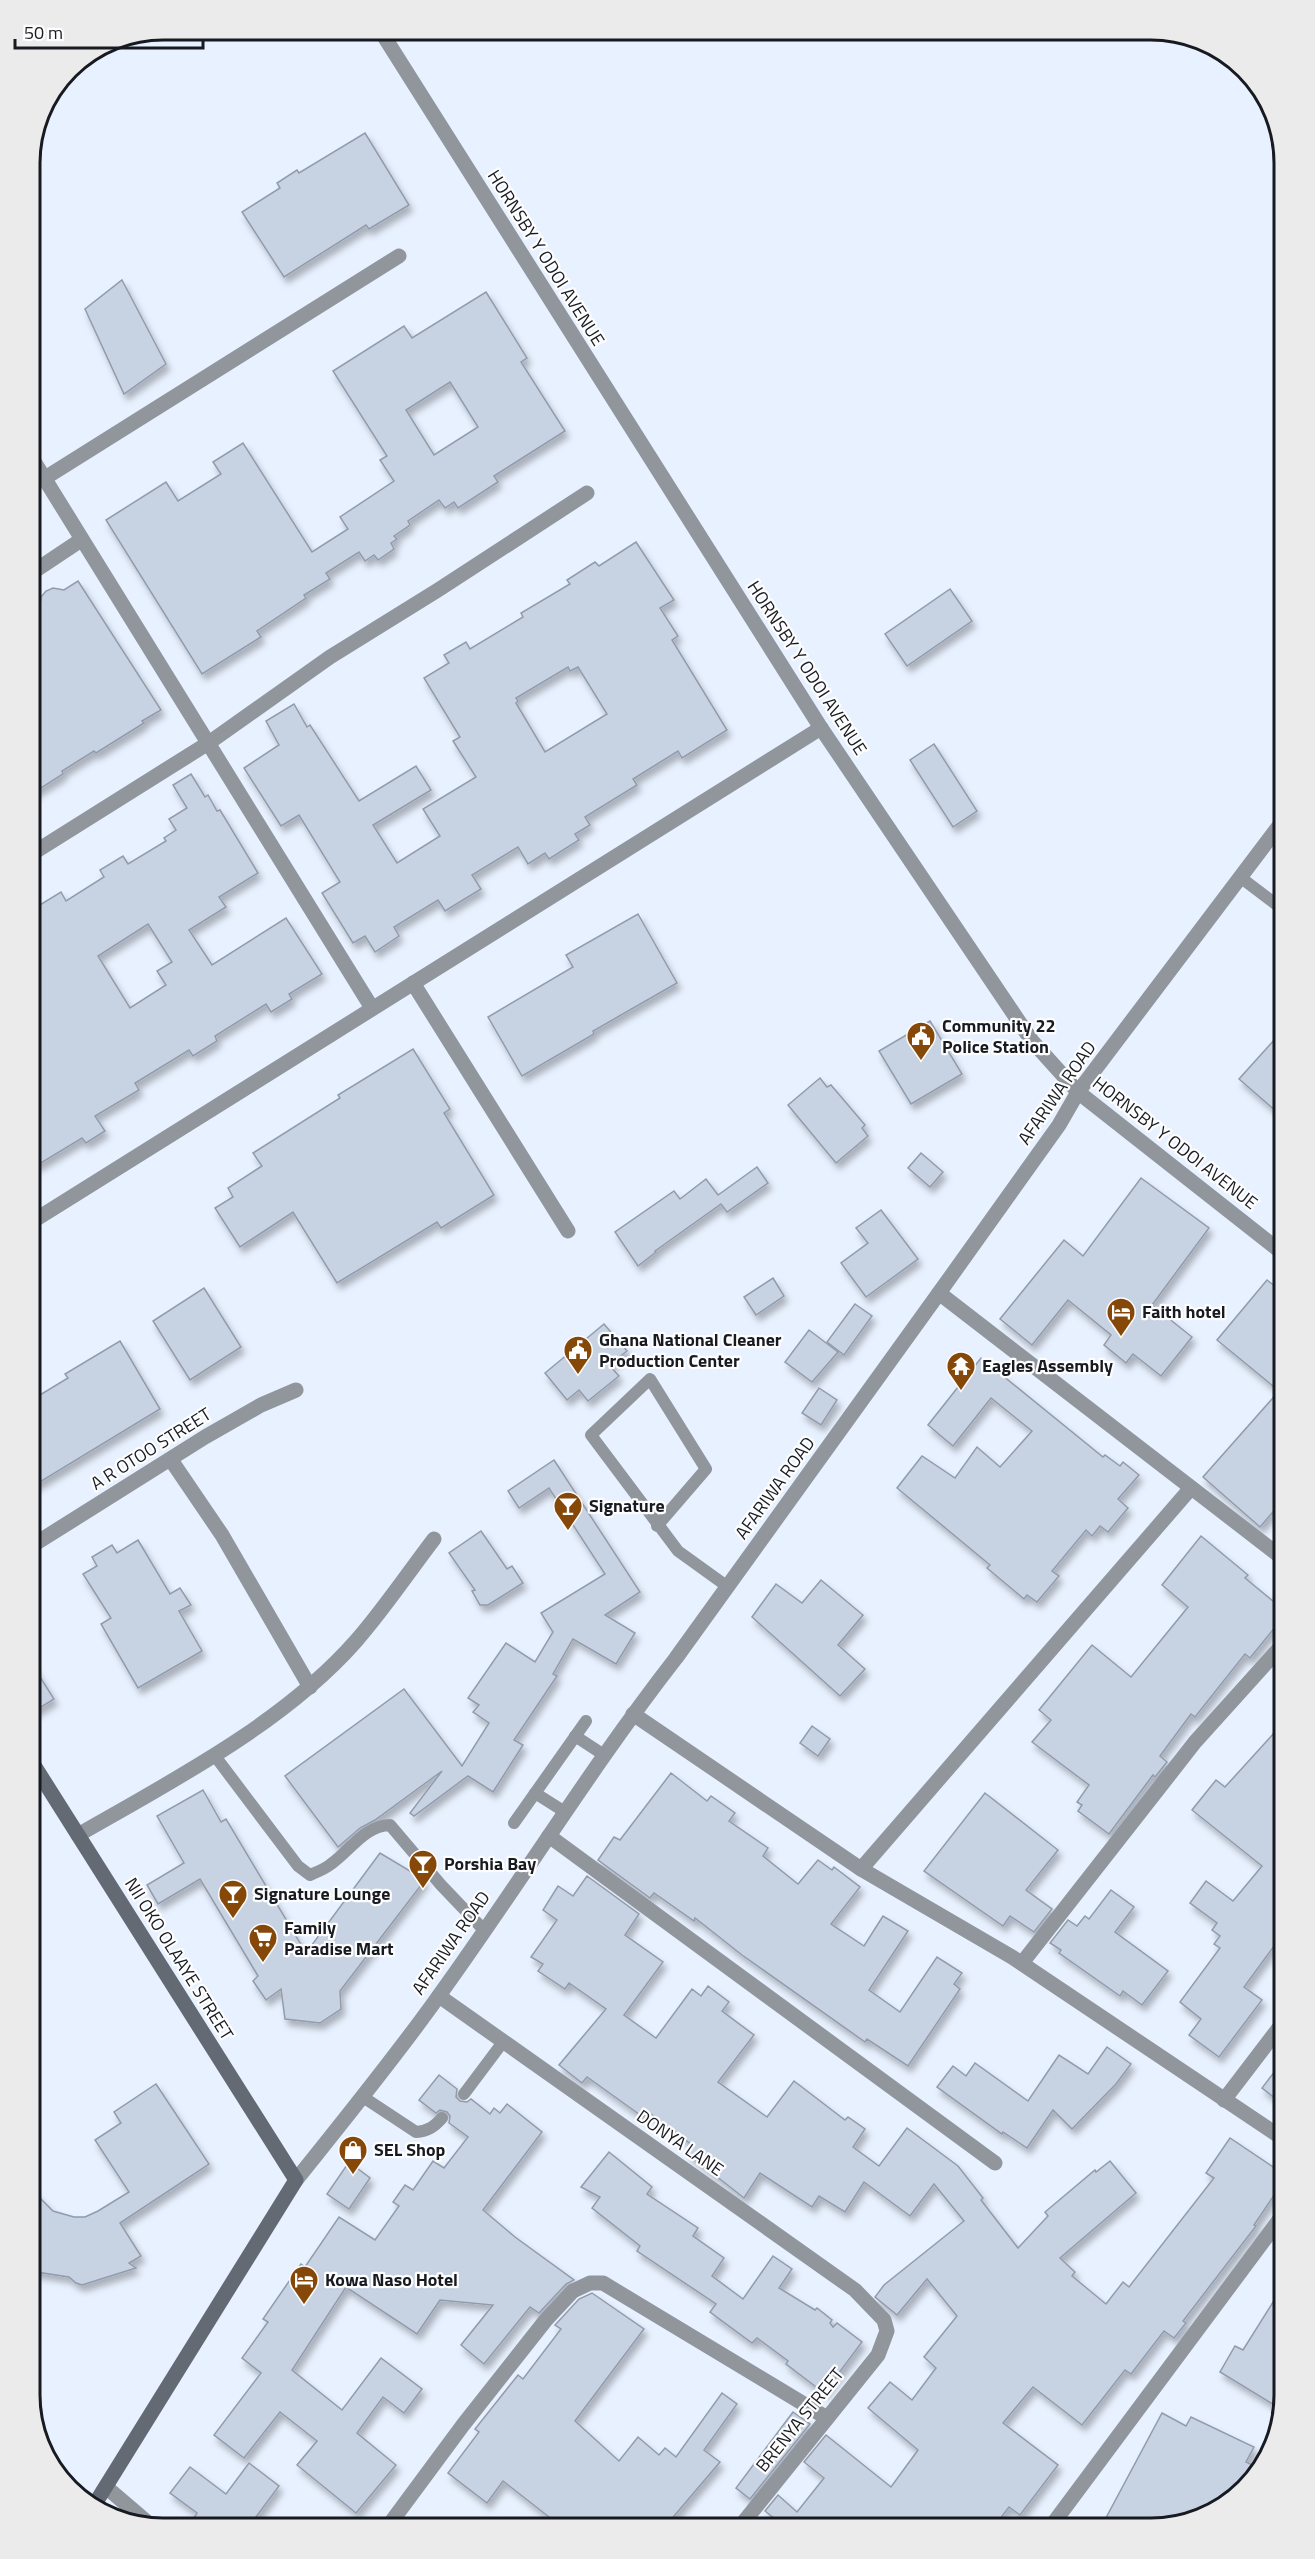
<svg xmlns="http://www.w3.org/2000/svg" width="1315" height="2559" font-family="'Titillium Web',sans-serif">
<defs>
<filter id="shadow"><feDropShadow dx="3.5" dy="6" stdDeviation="3" flood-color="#0004"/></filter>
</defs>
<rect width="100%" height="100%" fill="#e8f1ff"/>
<g fill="#c7d2e3" stroke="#919bab" stroke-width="1.5" fill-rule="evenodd" filter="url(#shadow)">
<polygon points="365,133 409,205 369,229 366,225 284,277 242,212 280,188 277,183 297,170 299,173"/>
<polygon points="122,280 166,364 124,394 85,309"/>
<path d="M 486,292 L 527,358 L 521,362 L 565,431 L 494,476 L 498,482 L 458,508 L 454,502 L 445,508 L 439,500 L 408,521 L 410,525 L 394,536 L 397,539 L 391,543 L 394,549 L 378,560 L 374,555 L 365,561 L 359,552 L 326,573 L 330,579 L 304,595 L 306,598 L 257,631 L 261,637 L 202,674 L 106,520 L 166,482 L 178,501 L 221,474 L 213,462 L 243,443 L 312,552 L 348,529 L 340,517 L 394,481 L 380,460 L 387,456 L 333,371 L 404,326 L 412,338 ZM 450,382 L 478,427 L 434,455 L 406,410 Z"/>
<path d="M 636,542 L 674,600 L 660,608 L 678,636 L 672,640 L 727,730 L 682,758 L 678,751 L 633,779 L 637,785 L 585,817 L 590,825 L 575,834 L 579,840 L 549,859 L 545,853 L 528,864 L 518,847 L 472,875 L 481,889 L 445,911 L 438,900 L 394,927 L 399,936 L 375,952 L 365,936 L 353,943 L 322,893 L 340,882 L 299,815 L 281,826 L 244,768 L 279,745 L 266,721 L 294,704 L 307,727 L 310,725 L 359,801 L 416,766 L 431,790 L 373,825 L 397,863 L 440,836 L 423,809 L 476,777 L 453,741 L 460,737 L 424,678 L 449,663 L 444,655 L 466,642 L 470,649 L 523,617 L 521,613 L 570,584 L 567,580 L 595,562 L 599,566 ZM 568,667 L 570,671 L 578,667 L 607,714 L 545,752 L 516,703 L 518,701 L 516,698 Z"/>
<polygon points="78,581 161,710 142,721 144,723 96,753 94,751 62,771 63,774 30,795 30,613 40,606 41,597 46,591 53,588 64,590"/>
<polygon points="950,589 972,621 907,666 885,634"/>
<polygon points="934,744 977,811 953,827 910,760"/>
<path d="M 191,774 L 205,797 L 208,795 L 217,811 L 220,810 L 258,873 L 219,897 L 226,907 L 189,930 L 212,965 L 286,918 L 322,974 L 289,994 L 292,999 L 271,1012 L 266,1004 L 215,1036 L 217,1041 L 193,1056 L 189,1050 L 135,1083 L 139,1090 L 95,1116 L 105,1131 L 86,1143 L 82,1138 L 36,1166 L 30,1155 L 30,911 L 61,892 L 66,901 L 104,877 L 100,870 L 123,856 L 128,864 L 166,841 L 164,838 L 176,830 L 169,819 L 187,808 L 173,785 ZM 148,924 L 172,962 L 157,971 L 166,985 L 130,1008 L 98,956 Z"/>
<polygon points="638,914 677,983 593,1031 594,1034 522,1076 488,1017 573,967 566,955"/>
<polygon points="930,1021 962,1074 911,1104 879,1051"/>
<polygon points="1285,1028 1285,1119 1239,1079"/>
<polygon points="413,1049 450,1109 444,1113 494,1195 441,1228 437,1222 337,1283 293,1212 240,1247 215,1208 233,1197 228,1188 262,1166 253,1153 340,1098 338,1095"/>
<polygon points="820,1078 827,1087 831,1085 865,1125 862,1128 868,1136 836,1163 788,1105"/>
<polygon points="921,1153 943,1172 930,1187 908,1168"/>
<polygon points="757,1167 768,1183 727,1212 721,1204 655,1251 656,1252 638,1266 615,1232 674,1191 680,1199 706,1179 718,1195"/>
<polygon points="1141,1178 1209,1228 1152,1305 1192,1337 1161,1376 1133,1354 1126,1363 1104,1345 1111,1335 1068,1300 1032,1345 1000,1319 1064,1240 1083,1256"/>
<polygon points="881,1210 918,1259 866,1297 841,1263 868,1243 856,1228"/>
<polygon points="773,1278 784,1296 756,1315 744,1297"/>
<polygon points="1267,1280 1285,1294 1285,1498 1260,1527 1203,1477 1279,1391 1217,1340"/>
<polygon points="204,1288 241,1347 190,1380 153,1321"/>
<polygon points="855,1304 872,1316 844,1355 827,1342"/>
<polygon points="604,1324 627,1351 609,1365 619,1376 588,1401 579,1390 567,1400 545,1373"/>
<polygon points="809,1330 838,1352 812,1382 785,1362"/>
<polygon points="120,1341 160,1409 30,1488 30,1401 68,1378 65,1374"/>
<polygon points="981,1358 1103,1457 1105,1455 1120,1466 1123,1462 1139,1475 1118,1499 1128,1508 1108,1532 1100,1526 1092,1536 1086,1530 1052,1571 1059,1576 1037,1602 1027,1595 1024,1599 987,1568 990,1565 897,1488 922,1456 955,1478 977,1447 1000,1467 1032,1431 991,1398 953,1446 928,1425"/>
<polygon points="819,1388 837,1400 821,1425 802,1413"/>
<polygon points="554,1460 640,1592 605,1615 635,1633 616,1664 573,1639 553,1674 557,1676 514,1740 523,1745 493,1792 468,1776 414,1816 410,1813 442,1771 375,1820 360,1828 338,1847 285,1776 404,1689 462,1766 489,1723 473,1712 479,1705 468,1698 506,1643 535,1662 553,1632 541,1613 605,1574 549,1488 519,1508 508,1491"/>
<polygon points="481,1531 507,1569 512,1566 523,1583 488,1605 480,1605 472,1591 475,1590 449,1553"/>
<polygon points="1201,1536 1248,1575 1245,1578 1285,1611 1285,1615 1250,1658 1245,1654 1195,1717 1191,1714 1160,1756 1167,1762 1155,1777 1153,1775 1109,1834 1078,1811 1082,1805 1077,1802 1089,1785 1032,1742 1051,1720 1039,1710 1092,1645 1131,1677 1188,1607 1162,1585"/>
<polygon points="138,1540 170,1594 180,1588 191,1605 179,1611 202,1651 138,1688 101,1624 111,1618 83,1574 97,1566 92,1557 112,1545 117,1553"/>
<polygon points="821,1580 863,1615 838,1645 865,1669 840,1696 752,1617 776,1584 802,1603"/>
<polygon points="30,1661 54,1699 30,1714"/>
<polygon points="1285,1721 1285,1931 1244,1987 1262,2000 1219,2057 1189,2035 1201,2019 1180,2002 1220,1948 1214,1944 1220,1936 1212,1930 1217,1923 1190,1903 1206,1881 1233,1901 1262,1866 1192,1810 1216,1780 1225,1787"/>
<polygon points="812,1726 830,1739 818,1756 800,1743"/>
<polygon points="671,1773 707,1801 711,1796 735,1813 729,1821 768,1848 763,1856 798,1884 818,1860 832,1870 834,1867 860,1887 831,1924 864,1946 883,1916 908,1931 869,1990 900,2012 937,1957 962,1973 954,1984 960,1989 908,2066 867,2039 865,2042 742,1955 695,1918 694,1921 654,1893 650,1898 598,1860 614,1837 620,1840"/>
<polygon points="203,1790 221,1822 226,1819 306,1953 380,1853 425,1880 340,1991 341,2009 320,2023 285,2019 281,1989 266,2000 253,1981 258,1976 200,1879 158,1904 147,1885 184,1863 157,1816"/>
<polygon points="985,1793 1058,1850 1026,1890 1052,1909 1034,1932 1010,1916 1003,1926 924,1871"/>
<polygon points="587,1876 639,1914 625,1935 663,1962 624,2015 656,2038 692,1989 701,1996 708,1986 729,2002 722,2011 754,2035 718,2082 767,2117 794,2081 845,2120 848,2117 865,2129 853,2147 879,2166 907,2128 958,2166 983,2198 981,2200 1018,2248 1048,2216 1045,2212 1095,2170 1096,2172 1110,2161 1136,2193 1060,2258 1075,2272 1072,2276 1106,2304 1123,2282 1129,2287 1214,2178 1206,2173 1230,2138 1285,2175 1285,2179 1254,2225 1256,2226 1183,2321 1186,2323 1174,2338 1164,2331 1131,2374 1125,2370 1082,2425 1033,2387 1003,2423 1058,2465 1020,2515 1009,2507 992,2529 766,2529 775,2519 765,2511 778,2495 797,2512 824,2478 804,2462 826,2435 891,2487 918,2450 868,2408 890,2382 912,2400 936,2368 924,2357 957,2316 927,2279 897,2315 875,2297 884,2285 964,2221 934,2184 910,2216 864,2182 845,2212 819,2196 812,2207 760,2173 744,2198 687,2153 692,2145 647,2111 643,2117 587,2077 582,2083 559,2065 606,2009 569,1983 565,1989 538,1971 543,1964 531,1957 557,1920 543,1910 558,1886 573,1896"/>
<polygon points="1111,1890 1134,1907 1115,1932 1168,1971 1142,2005 1123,1991 1120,1996 1059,1953 1061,1950 1050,1943 1068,1920 1077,1926 1085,1916 1089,1919"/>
<polygon points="1107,2047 1131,2064 1116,2084 1072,2129 1053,2110 1027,2148 1003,2132 1002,2134 937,2087 953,2066 966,2076 975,2063 1028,2101 1059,2055 1088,2074"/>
<polygon points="1285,2058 1285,2106 1262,2088"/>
<polygon points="439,2075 457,2089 456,2097 460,2101 467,2102 471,2099 490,2114 494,2108 500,2113 507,2104 542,2132 483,2210 515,2237 574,2280 566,2284 539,2313 530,2307 484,2364 461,2345 493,2305 440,2300 417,2334 346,2287 292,2370 342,2410 381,2358 422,2389 404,2413 383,2397 357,2433 396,2465 356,2513 297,2465 317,2441 280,2412 244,2458 214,2435 261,2373 242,2358 268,2322 263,2319 301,2264 305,2267 339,2217 375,2240 399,2206 393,2202 405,2185 413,2190 433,2161 444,2168 468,2137 449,2123 450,2116 447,2112 440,2110 436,2113 419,2100"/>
<polygon points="156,2084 209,2164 120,2223 141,2256 129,2263 136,2268 82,2285 76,2283 69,2277 30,2271 30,2188 53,2211 74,2217 85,2217 98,2211 129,2192 95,2140 121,2123 114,2112"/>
<polygon points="609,2152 652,2187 647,2194 698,2228 693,2236 724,2258 712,2276 743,2299 773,2256 792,2269 779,2288 815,2310 817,2308 832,2320 830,2323 833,2327 837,2323 862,2342 824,2393 786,2364 788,2361 757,2338 752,2343 710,2312 716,2304 637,2251 640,2246 592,2208 600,2197 581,2187"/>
<polygon points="349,2162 370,2178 349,2209 327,2194"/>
<polygon points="1285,2283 1285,2395 1281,2409 1220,2372 1235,2346 1243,2350"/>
<polygon points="592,2293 644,2329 575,2421 619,2461 638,2437 659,2455 665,2448 676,2457 722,2393 737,2404 704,2450 720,2462 663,2529 558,2529 558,2524 503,2481 487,2503 448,2473 479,2432 475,2429 518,2375 523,2379 561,2329 555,2325 579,2299"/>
<polygon points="793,2412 810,2424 750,2499 736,2488"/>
<polygon points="1162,2413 1186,2426 1191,2417 1254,2447 1246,2462 1262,2470 1203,2519 1151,2529 1100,2529"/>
<polygon points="249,2463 279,2486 247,2529 208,2529 194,2518 197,2513 170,2493 190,2467 226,2494"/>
</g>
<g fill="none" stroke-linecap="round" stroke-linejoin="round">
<g stroke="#91959c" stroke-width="12">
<polyline points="1240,877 1285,911"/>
<polyline points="657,1526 706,1469 650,1379 591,1435 678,1551 728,1587"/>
<polyline points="575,1736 604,1755"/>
<path d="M 215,1756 L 298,1866 L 310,1875 C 317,1872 325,1869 331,1864 C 351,1850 364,1826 390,1825 L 441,1885 L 484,1930"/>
<polyline points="535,1793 565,1812"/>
<polyline points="514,1823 586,1721"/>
<polyline points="464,2094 503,2042"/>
<path d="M 363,2097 L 416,2132 C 428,2131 434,2127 442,2118"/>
</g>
<g stroke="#91959c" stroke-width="15">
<polyline points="380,30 821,728 1032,1041 1078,1092 1285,1255"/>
<polyline points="30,455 372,1008"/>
<polyline points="45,478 399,256"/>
<polyline points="30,574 81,540"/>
<polyline points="30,855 210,742 330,657 438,590 587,493"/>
<polyline points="413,983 568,1231"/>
<polyline points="30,1223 821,728"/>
<polyline points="939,1293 1285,1560"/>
<polyline points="171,1460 222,1535 310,1687"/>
<polyline points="30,1547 205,1437 261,1405 296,1390"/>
<polyline points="633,1714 861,1869 1012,1957 1285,2140"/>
<path d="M 78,1835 C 172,1781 284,1723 356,1641 C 384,1609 408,1573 434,1539"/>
<polyline points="549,1836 995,2163"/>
<polyline points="861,1869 1191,1488"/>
<polyline points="1022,1963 1195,1742 1285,1642"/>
<polyline points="439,1996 855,2290 884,2320 887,2331 878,2355 738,2529"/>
<polyline points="1224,2100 1285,2020"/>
<path d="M 296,2180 C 344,2120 393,2060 438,1997 C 519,1885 591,1767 676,1658 L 939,1293 L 1059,1125 L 1078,1092 L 1285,818"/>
<polyline points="106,2487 154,2528"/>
<polyline points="386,2529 463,2425 545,2321 573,2291 590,2283 603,2283 827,2418"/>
<polyline points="1049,2529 1285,2212"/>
</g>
<polyline stroke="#646a74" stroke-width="15" points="30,1759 296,2180 93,2507"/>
</g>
<defs>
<g id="civic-pin" transform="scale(1.5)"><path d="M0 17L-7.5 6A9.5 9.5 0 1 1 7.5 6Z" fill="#864809" stroke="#fdfdfd"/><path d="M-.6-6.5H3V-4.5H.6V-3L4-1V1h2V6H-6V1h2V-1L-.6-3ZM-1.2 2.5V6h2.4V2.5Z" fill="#fff"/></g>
<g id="hotel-pin" transform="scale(1.5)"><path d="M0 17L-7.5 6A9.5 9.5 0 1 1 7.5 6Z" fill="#864809" stroke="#fdfdfd"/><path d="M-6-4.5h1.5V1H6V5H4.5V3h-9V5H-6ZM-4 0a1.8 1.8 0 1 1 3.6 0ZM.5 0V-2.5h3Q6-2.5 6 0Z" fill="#fff"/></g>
<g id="temple-pin" transform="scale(1.5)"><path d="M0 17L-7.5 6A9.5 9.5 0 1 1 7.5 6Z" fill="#864809" stroke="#fdfdfd"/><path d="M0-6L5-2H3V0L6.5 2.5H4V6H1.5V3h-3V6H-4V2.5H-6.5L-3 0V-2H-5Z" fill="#fff"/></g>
<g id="bar-pin" transform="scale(1.5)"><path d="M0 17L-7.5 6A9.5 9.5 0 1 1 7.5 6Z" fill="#864809" stroke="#fdfdfd"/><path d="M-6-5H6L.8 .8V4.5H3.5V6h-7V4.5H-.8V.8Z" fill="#fff"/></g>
<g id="supermarket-pin" transform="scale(1.5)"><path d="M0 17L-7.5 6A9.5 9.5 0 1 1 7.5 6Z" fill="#864809" stroke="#fdfdfd"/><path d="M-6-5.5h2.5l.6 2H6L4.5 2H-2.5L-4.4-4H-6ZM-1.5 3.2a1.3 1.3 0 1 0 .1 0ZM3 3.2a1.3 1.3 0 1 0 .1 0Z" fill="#fff"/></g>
<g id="shop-pin" transform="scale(1.5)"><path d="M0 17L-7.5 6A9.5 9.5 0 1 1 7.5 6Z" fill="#864809" stroke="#fdfdfd"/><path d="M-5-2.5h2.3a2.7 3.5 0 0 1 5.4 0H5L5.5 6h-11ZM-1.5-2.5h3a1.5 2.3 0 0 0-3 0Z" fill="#fff"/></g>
</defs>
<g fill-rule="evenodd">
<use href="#civic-pin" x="921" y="1036"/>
<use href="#hotel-pin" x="1121" y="1312"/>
<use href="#civic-pin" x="578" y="1350"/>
<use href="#temple-pin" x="961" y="1366"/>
<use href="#bar-pin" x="568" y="1506"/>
<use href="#bar-pin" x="423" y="1864"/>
<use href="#bar-pin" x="233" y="1894"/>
<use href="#supermarket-pin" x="263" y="1938"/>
<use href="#shop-pin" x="353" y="2150"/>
<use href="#hotel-pin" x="304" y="2280"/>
</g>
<g text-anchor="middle" stroke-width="4.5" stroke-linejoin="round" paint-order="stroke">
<g font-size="18" fill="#171a20" stroke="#fdfdfd">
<text transform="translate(546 258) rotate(58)" y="6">HORNSBY Y ODOI AVENUE</text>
<text transform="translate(807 668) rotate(57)" y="6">HORNSBY Y ODOI AVENUE</text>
<text transform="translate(1057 1093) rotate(-55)" y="6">AFARIWA ROAD</text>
<text transform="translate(1175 1143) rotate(38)" y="6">HORNSBY Y ODOI AVENUE</text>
<text transform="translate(151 1449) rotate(-32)" y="6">A R OTOO STREET</text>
<text transform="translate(775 1488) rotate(-54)" y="6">AFARIWA ROAD</text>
<text transform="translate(451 1943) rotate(-55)" y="6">AFARIWA ROAD</text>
<text transform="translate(179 1959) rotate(58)" y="6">NII OKO OLAAYE STREET</text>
<text transform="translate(680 2143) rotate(35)" y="6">DONYA LANE</text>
<text transform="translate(800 2420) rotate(-51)" y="6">BRENYA STREET</text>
</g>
<g font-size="18" font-weight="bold" fill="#171a20" stroke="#fdfdfd" text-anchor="start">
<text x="942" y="1032">Community 22<tspan x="942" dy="21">Police Station</tspan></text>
<text x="1142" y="1318">Faith hotel</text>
<text x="599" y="1346">Ghana National Cleaner<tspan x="599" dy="21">Production Center</tspan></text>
<text x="982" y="1372">Eagles Assembly</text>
<text x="589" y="1512">Signature</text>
<text x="444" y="1870">Porshia Bay</text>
<text x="254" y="1900">Signature Lounge</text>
<text x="284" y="1934">Family<tspan x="284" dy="21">Paradise Mart</tspan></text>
<text x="374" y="2156">SEL Shop</text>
<text x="325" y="2286">Kowa Naso Hotel</text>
</g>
</g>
<path d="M0 0H1315V2559H0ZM163 40H1151A123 123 0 0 1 1274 163V2395A123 123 0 0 1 1151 2518H163A123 123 0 0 1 40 2395V163A123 123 0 0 1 163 40Z" fill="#ebebeb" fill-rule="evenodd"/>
<path fill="none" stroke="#171a20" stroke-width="3" d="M163 40H1151A123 123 0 0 1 1274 163V2395A123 123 0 0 1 1151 2518H163A123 123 0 0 1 40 2395V163A123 123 0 0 1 163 40Z"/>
<path d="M15 39v9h188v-9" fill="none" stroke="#171a20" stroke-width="3"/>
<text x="24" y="39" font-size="18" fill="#171a20" stroke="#fdfdfd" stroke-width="4.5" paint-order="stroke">50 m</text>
</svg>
